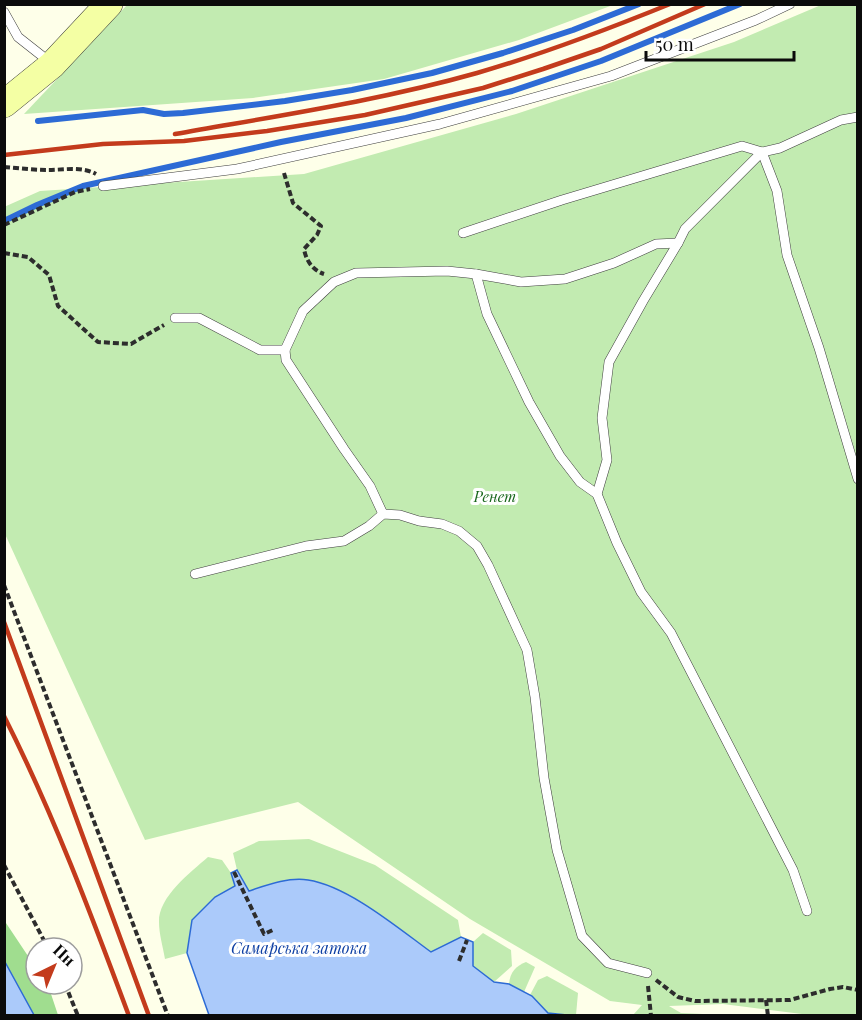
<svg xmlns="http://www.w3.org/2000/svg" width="862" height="1020" font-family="'Playfair Display',serif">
<rect width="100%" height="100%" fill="#feffe9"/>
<g fill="#c2ebb1">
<polygon points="127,5 613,5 519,40 384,79 253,98 24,114"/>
<polygon points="821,5 857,5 857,1015 800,1015 802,1014 723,1004 669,1006 681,1013 725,1015 633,1015 642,1005 610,1001 470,919 298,802 145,840 5,534 4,207 40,191 304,174 516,114 734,42"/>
<polygon points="309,839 375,865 458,920 461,937 431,952 377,913 276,882 249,891 237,870 233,853 259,841"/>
<path d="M 208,857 L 222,860 L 231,873 L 235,886 L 215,897 L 192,920 L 187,953 L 165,959 C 163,947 159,934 159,922 C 158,897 191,872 208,857 Z"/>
<polygon points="483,933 511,950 512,966 494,982 473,966 473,942"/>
<path d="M 526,962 L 535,967 L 524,992 L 509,984 C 510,972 516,966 526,962 Z"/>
<polygon points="547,976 578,993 576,1015 548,1013 530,995 538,980"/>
</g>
<polygon fill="#a0dd8f" points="4,920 36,968 36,984 46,984 49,988 58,1015 34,1015 5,962"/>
<g fill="#abcafa" stroke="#2d6bd5" stroke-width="1.5">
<path d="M 237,870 L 249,891 C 267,885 288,877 308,880 C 348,886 398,928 431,952 L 461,937 L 473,942 L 473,966 L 494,982 L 509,984 L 532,996 L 548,1013 L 567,1015 L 209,1015 L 187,953 L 192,920 L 215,897 L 235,886 L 231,873 Z"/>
<polygon points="5,962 34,1015 5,1015"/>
</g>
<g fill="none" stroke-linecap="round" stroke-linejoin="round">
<g stroke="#2d6bd5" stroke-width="6">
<polyline points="38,121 143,110 164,114 183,113 285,101 352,90 432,73 503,53 573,30 639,4"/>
<polyline points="4,221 37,205 83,186 281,142 406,118 512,91 601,61 740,4"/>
</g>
<g stroke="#3e3e3e" stroke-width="10">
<g id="lane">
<polyline points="4,12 18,37 51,63"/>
<polyline points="103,186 237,169 440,124 611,76 756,20 790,4"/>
<polyline points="463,233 562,200 742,146 762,152 777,191 787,255 819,348 858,479"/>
<polyline points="476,274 487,314 529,402 560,456 580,482 597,494"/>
<polyline points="175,318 199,318 260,350 285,350"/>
<polyline points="383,514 370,486 344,449 286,360 285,350 303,311 334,282 356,273 447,271 476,274 521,282 565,279 614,263 656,244 678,243"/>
<polyline points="195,574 306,546 344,541 369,526 383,514 400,515 419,521 442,524 459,531 477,546 488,565 527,650 535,697 544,778 557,850 582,936 608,963 647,973"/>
<polyline points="807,911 793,870 671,633 641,592 617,543 597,494 607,460 602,418 609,362 643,301 678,243 685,229 762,152 780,148 841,120 858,117"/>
</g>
</g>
<g stroke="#2d2d2d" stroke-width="28">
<polyline id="secondary" points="4,104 52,65 109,4"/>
</g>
<g stroke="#2d2d2d" stroke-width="4" stroke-dasharray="6 3" stroke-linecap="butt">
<path d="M 4,167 C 19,168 34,170 48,170 C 63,170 82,166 96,174"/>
<path d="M 284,173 L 293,203 L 321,226 L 317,235 L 304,249 C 306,260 312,270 324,274"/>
<polyline points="4,225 75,192 90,189"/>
<polyline points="4,253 28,257 49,275 58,306 98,342 131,344 164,325"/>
<polyline points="4,585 168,1016"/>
<polyline points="4,865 48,948"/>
<polyline points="234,872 264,934 273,930"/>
<polyline points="459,961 467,940"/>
<polyline points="656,980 678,997 695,1001 790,1000 830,989 843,987 858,990"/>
<polyline points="65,984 78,1016"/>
<polyline points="648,986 651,1016"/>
<polyline points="766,1000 768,1016"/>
</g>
<use href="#lane" stroke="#fff" stroke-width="9"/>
<use href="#secondary" stroke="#f4ffa4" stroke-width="27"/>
<g stroke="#c33b1c" stroke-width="4.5">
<path d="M 175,134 C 276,116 378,101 477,73 C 543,54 606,30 670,4"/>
<polyline points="4,155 103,144 184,141 267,131 365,115 483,88 543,69 601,49 705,4"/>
<polyline points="4,622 149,1016"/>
<path d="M 4,716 C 53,813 91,914 129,1016"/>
</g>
</g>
<g text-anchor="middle" stroke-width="6" stroke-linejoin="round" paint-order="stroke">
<g font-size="15" font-style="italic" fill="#18661b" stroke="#fff">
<text x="495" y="502">Ренет</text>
</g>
<g font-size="16" font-style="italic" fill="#0e3fa3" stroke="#fff">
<text x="299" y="954">Самарська затока</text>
</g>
</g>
<rect width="862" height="1020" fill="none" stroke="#0b0b0b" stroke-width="12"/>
<g transform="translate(54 966) rotate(43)"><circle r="28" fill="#ffffff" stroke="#9d9d9d" stroke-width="1.5"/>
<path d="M0-4.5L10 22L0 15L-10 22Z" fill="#c33b1c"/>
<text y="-9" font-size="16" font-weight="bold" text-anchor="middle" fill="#0b0b0b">Пн</text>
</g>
<path d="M646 51v9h148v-9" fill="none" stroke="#0b0b0b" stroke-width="3"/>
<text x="655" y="51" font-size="18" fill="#0b0b0b" stroke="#ffffff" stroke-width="4.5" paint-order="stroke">50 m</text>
</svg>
